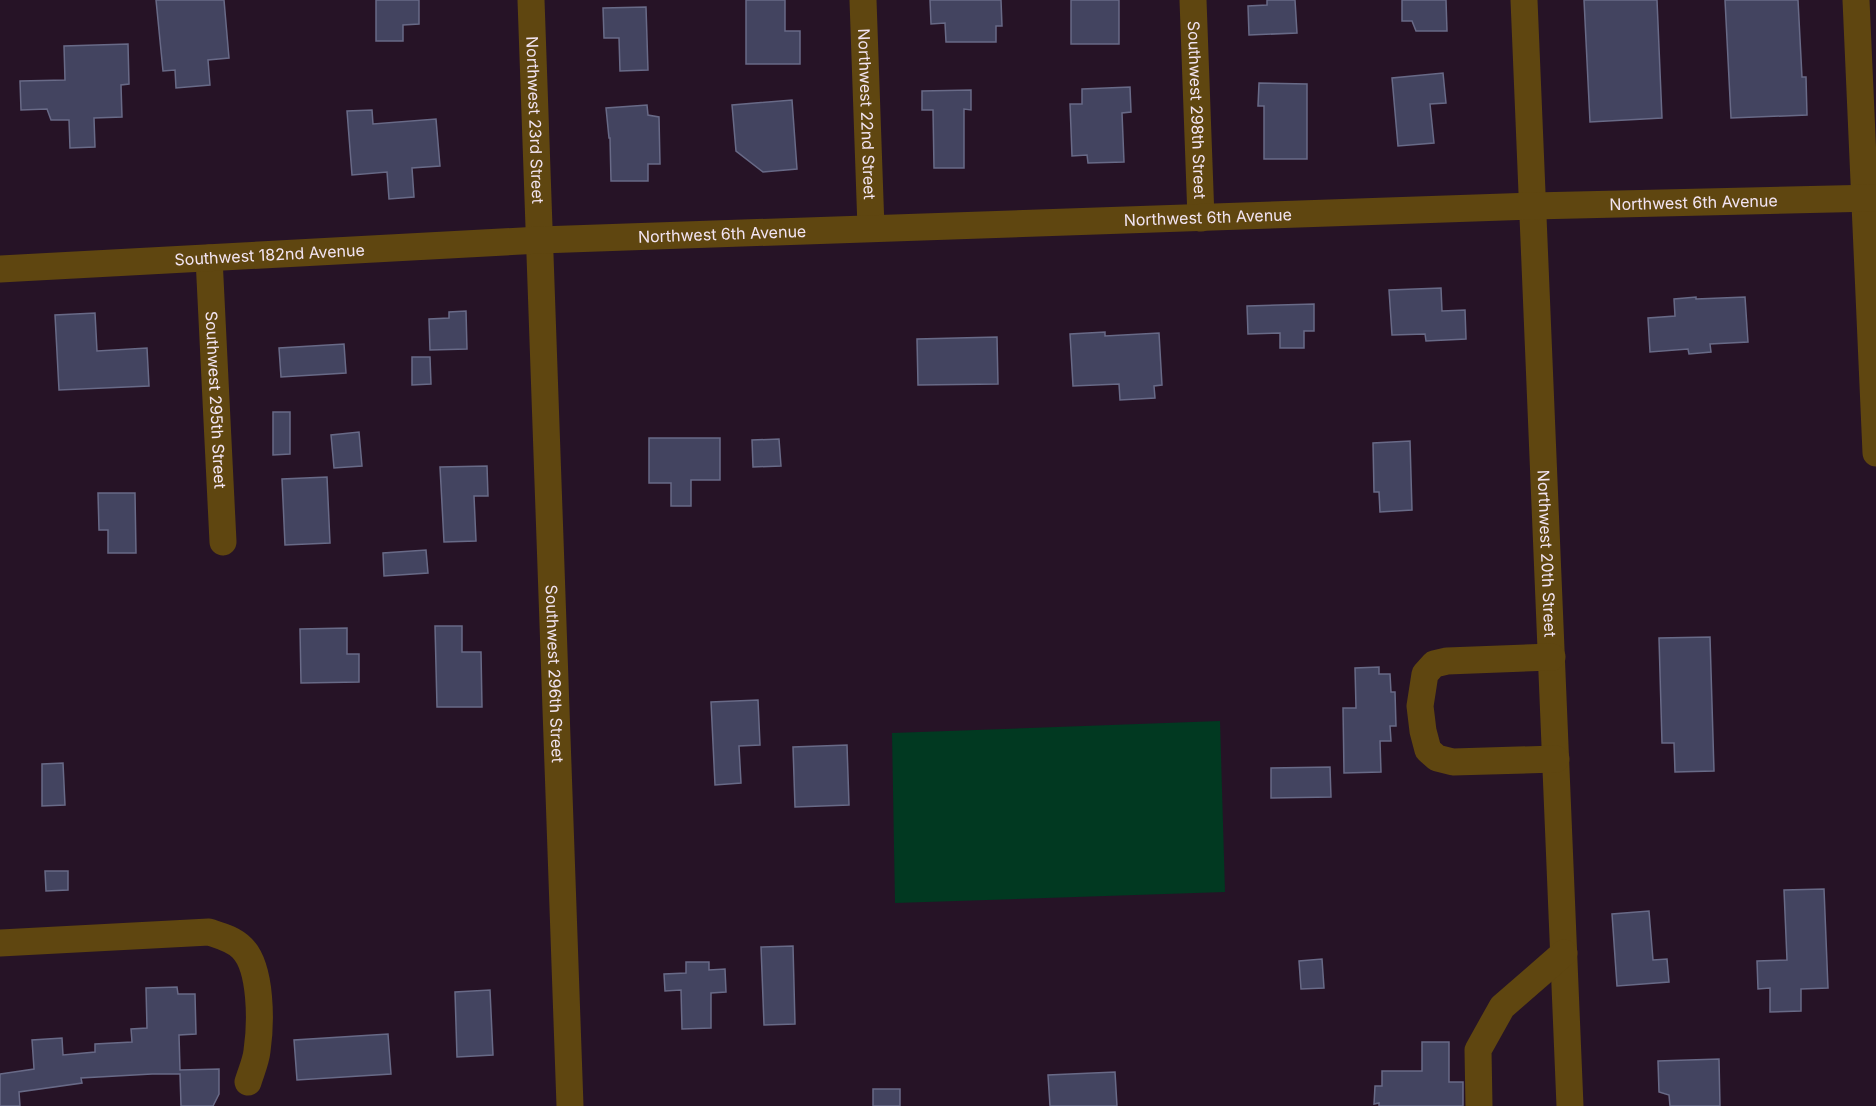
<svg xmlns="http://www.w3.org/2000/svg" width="1876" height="1106" font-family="Inter,sans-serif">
<rect width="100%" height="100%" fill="#261326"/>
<polygon fill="#013921" points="1220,721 1225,892 895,903 892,733"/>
<g fill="#434460" stroke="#686a87" stroke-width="1.5">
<polygon points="156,0 224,0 229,58 208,60 210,85 176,88 175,70 163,71"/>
<polygon points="376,0 419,0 419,24 403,25 403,41 376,41"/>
<polygon points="746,0 785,0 785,31 800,31 800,64 746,64"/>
<polygon points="930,0 1001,0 1002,26 996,26 996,42 946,42 945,23 931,24"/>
<rect x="1071" y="0" width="48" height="44"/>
<polygon points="1267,0 1295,0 1297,33 1249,35 1248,6 1267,5"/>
<polygon points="1402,0 1446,0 1447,31 1416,31 1412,21 1402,21"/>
<polygon points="1584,0 1657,0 1662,118 1590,122"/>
<polygon points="1725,0 1798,0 1802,77 1806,77 1807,115 1731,118"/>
<polygon points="646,7 648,70 620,71 619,38 604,38 603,8"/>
<polygon points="128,44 129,84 121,85 122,117 94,118 95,147 70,148 69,120 51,120 47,109 21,110 20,81 65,80 64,46"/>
<polygon points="1443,73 1446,103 1430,104 1434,143 1398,146 1392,78"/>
<polygon points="1259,83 1307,84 1307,159 1264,159 1264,106 1258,106"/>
<polygon points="1130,87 1131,112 1122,113 1124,162 1088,163 1087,155 1072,156 1070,104 1082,104 1082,89"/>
<polygon points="971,90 971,110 964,109 964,168 934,168 933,110 922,110 922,91"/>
<polygon points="792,100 797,169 763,172 736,151 732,105"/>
<polygon points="647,105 648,115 659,117 660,164 648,164 648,181 611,181 610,138 609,138 606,108"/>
<polygon points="372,110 373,124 436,119 440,166 412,168 414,197 389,199 387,172 352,175 347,111"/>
<polygon points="1441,288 1442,311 1465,310 1466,339 1426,341 1425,334 1392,335 1389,290"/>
<polygon points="1696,297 1696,299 1745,297 1748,342 1710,344 1711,352 1689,354 1688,349 1650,352 1648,318 1675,316 1674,299"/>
<polygon points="1314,304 1314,331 1304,331 1304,348 1280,348 1280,333 1248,334 1247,306"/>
<polygon points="466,311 467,349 430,350 429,319 449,318 449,312"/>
<polygon points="95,313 97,351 147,348 149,386 59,390 55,315"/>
<polygon points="1105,332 1105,336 1159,333 1162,385 1154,386 1155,398 1120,400 1119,384 1073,386 1070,334"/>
<polygon points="997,337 998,384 918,385 917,339"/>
<polygon points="344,344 346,373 281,377 279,348"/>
<polygon points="412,357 430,357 431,384 412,385"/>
<polygon points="273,412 290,412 290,454 273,455"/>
<polygon points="359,432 362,466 334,468 331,435"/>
<polygon points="649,438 720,438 720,480 691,480 691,506 671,506 671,483 649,483"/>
<polygon points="779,439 781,466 753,467 752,440"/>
<polygon points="1410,441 1412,510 1380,512 1379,492 1374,492 1373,443"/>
<polygon points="487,466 488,496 474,496 476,541 444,542 440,467"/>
<polygon points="327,477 330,543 285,545 282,479"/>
<polygon points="98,493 135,493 136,553 108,553 108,530 99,530"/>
<polygon points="426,550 428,573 384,576 383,553"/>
<polygon points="435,626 462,626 462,652 481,652 482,707 437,707"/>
<polygon points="347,628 347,654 359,654 359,682 301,683 300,629"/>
<polygon points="1710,637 1714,771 1675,772 1674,743 1662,743 1659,638"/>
<polygon points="1379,667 1379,674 1390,674 1391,692 1395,692 1396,726 1390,726 1391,741 1380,741 1381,772 1344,773 1343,708 1356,708 1355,668"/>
<polygon points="758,700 760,745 739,746 741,783 715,785 711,702"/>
<polygon points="847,745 849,805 795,807 793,747"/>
<polygon points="63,763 65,805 42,806 42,764"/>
<polygon points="1330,767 1331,797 1271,798 1271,768"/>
<polygon points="45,871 68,871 68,890 46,891"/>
<polygon points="1824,889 1828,988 1801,989 1801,1011 1770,1012 1770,988 1758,989 1757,961 1787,960 1784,890"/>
<polygon points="1649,911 1653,960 1667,959 1669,982 1617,986 1612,914"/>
<polygon points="793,946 795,1024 764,1025 761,947"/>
<polygon points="1322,959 1324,988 1301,989 1299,961"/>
<polygon points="686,962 709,962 709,970 725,969 726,992 711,993 711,1028 682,1029 681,990 665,991 664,974 686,973"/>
<polygon points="177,987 178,994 195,994 196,1034 179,1035 180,1070 219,1069 219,1094 213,1106 181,1106 180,1074 152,1074 81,1078 82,1083 19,1092 20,1106 0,1106 0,1074 34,1069 32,1040 62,1038 63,1055 95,1052 95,1044 132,1042 131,1029 147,1028 146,988"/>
<polygon points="490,990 493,1055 457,1057 455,992"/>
<polygon points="388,1034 391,1074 297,1080 294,1040"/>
<polygon points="1422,1042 1449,1042 1449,1082 1463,1082 1463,1106 1379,1106 1379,1103 1374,1104 1375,1086 1382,1086 1382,1071 1422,1071"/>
<polygon points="1719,1059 1720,1106 1670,1106 1669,1095 1659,1092 1658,1061"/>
<polygon points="1115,1072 1117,1106 1050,1106 1048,1075"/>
<rect x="873" y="1089" width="27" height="17"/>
</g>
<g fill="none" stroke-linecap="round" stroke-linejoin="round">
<g stroke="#5f4610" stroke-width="27">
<path id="s1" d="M 531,0 L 570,1106"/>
<path id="s2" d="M 863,0 L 871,228"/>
<path id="s3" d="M 1193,0 L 1201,218"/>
<path id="s4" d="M 1524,0 L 1570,1106"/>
<polyline points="1856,0 1876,453"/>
<path id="s5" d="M 209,258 L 223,542"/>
<path id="s6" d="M 0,269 L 540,240 L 1533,206 L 1876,198"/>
<polyline points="1552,657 1447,661 1434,664 1425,674 1420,706 1423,731 1428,750 1437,758 1453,762 1556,759"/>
<path d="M 0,943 L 209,932 C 221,936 233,939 242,948 C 262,968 261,1024 257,1051 C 256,1061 251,1072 248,1082"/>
<polyline points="1479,1106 1478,1050 1502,1007 1564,953"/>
</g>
</g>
<g text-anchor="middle" stroke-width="6" stroke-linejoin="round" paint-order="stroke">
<g font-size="16" fill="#f2e4f2" stroke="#0a040a">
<text dy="6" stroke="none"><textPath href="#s3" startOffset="110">Southwest 298th Street</textPath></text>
<text dy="6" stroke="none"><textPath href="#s2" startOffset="114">Northwest 22nd Street</textPath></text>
<text dy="6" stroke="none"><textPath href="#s1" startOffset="120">Northwest 23rd Street</textPath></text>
<text dy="6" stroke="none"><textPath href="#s6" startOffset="1695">Northwest 6th Avenue</textPath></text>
<text dy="6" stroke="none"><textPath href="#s6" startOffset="1209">Northwest 6th Avenue</textPath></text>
<text dy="6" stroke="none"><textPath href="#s6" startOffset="723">Northwest 6th Avenue</textPath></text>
<text dy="6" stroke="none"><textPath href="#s6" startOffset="270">Southwest 182nd Avenue</textPath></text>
<text dy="6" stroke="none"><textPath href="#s5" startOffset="142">Southwest 295th Street</textPath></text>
<text dy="6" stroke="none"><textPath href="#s4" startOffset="554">Northwest 20th Street</textPath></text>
<text dy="6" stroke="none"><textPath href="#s1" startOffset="674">Southwest 296th Street</textPath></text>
</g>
</g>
</svg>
